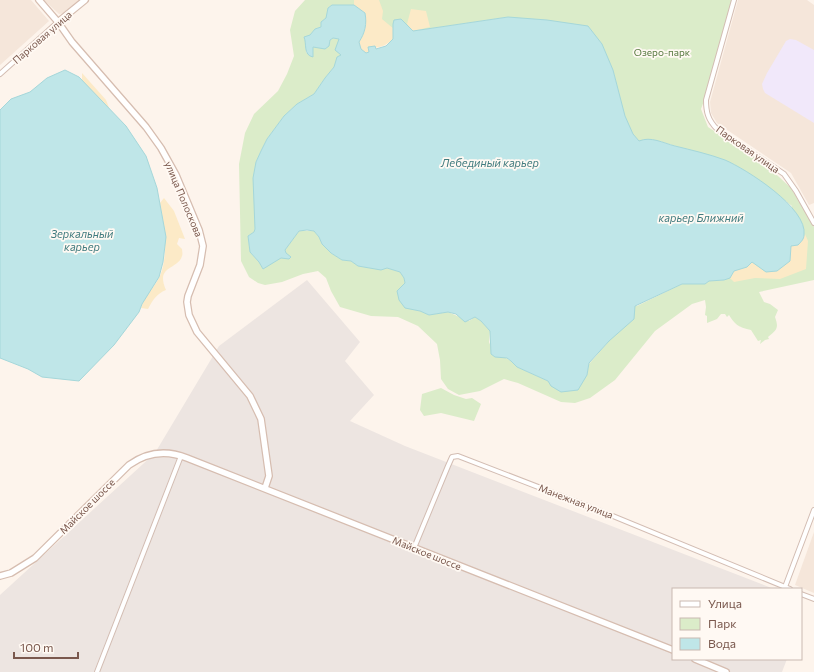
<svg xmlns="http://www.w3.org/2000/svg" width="814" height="672" font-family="Commissioner,sans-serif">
<rect width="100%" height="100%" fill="#fdf4ec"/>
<g fill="#f5e6da">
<polygon points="0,0 31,0 49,21 0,65"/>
<polygon points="44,0 81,0 65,13 59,14"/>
<polygon points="738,0 807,0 814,5 814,203 809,205 791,173 717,123 711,113 710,102"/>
<polygon points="814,532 814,593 795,585"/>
</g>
<polygon fill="#ede5e1" points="307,280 360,342 345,361 374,395 350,421 405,446 774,589 673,589 673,659 787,659 782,672 0,672 0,595 155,453 219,346"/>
<polygon fill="#f1e8fa" points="790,39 796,40 814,50 814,123 765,93 763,89 762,84 767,73 786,41"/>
<g fill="#dbecc9" fill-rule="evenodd">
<path d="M 305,0 L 732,0 L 705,98 L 701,109 L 708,127 L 765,164 L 791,188 L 814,227 L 814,280 L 759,292 L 764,302 L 770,304 L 778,310 L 775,317 C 779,328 777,330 768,337 L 769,339 L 765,340 L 760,344 L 761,340 L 758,341 L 751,330 C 739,327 736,326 729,315 L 727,317 L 725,314 L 721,314 L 717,319 L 707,323 L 707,316 L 705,315 L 706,307 L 705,300 L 692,304 L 655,331 L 615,380 L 590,398 L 575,403 L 561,402 L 518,383 L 504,379 L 480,391 L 459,395 L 448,389 L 441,379 L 440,360 L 437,344 L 418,326 L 398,317 L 371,316 L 340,307 L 331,291 L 326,278 L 318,271 L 303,274 L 282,282 L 265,285 L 258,283 L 249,277 L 241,261 L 239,164 L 245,133 L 254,114 L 278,91 L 287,74 L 294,56 L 290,30 L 295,11 ZM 332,5 L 354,5 L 394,29 L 393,24 L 413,31 L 508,17 L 613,70 C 619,92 623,126 639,141 L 659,141 L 725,161 L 750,174 L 792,206 L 747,267 L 724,280 L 709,281 L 705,284 L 682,284 L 637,306 L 635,306 L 609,341 L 589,364 L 587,375 L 548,381 L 517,367 L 511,361 L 504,357 L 495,357 L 489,342 L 490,331 L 481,321 L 475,317 L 469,321 L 448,312 L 429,315 L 420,311 L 405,307 L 401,287 L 405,283 L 404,278 L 400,272 L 387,268 L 373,268 L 358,266 L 351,261 L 342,260 L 331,253 L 322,244 L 319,237 L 314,231 L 299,231 L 285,250 L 286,253 L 263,269 L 259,262 L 250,252 L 248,236 L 254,232 L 255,229 L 256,162 L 261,151 L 267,139 L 284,116 L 297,104 L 314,94 L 325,78 L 334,67 L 341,55 L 339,39 L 333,38 L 330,40 L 329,43 L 313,47 L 306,53 L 306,41 L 315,29 L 321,27 L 321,22 L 327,18 L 328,8 Z"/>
<polygon points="441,388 454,395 466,399 472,398 481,404 474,421 441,413 424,416 420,410 422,394"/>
</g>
<g fill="#fceac7">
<path d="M 354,0 L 379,0 L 383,11 L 382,19 L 394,29 L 393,39 C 385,46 379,49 368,47 L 369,52 L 366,53 L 361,49 L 359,42 C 365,33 367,24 365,13 L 354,5 Z"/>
<polygon points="411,9 426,11 430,27 413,31 407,24"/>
<polygon points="82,73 106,100 110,110 82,81"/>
<path d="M 164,198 L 174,211 L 185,239 L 179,238 L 177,244 L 182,249 C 182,251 183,254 182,256 C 178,270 155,265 166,290 C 156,294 153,300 148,309 L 141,308 C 144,296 155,287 160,276 C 169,253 164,227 160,203 Z"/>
<polygon points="805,234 808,241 806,269 780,279 755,278 734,282 730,278 734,271 747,267 752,262 766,272 791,246 803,239"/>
</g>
<g fill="#bfe6e8" stroke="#a5d7da">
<path d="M 332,5 L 354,5 L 365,13 C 367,24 365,33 359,42 L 361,49 L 366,53 L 369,52 L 368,47 L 375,46 L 376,49 L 386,46 L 393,39 L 393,24 L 394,20 L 401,19 L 413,31 L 508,17 L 547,20 L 588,26 L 602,44 L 613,70 L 625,116 L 633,134 L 639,141 C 651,136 663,143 675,146 C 691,150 709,154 725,160 C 746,169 808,208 804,235 C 804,239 801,242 798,245 L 791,246 L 790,261 L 777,271 L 766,272 L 752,262 L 747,267 L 734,271 L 730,278 L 724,280 L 709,281 L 705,284 L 682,284 L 635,306 L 634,319 L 609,341 L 589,363 L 587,375 L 578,390 L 561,392 L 551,386 L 548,381 L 517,367 L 511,361 L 507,358 L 495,357 L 491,354 L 490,331 L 481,321 L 475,317 L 465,322 L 456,314 L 448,312 L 429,315 L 420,311 L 405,308 L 399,300 L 397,291 L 405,283 L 404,278 L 400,272 L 387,268 L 381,270 L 358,266 L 351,261 L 342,260 L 331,253 L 322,244 L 319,237 L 314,231 L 307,230 L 299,231 L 285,250 L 286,253 L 291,257 L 289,259 L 281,258 L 263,269 L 259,262 L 250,252 L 248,236 L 254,232 L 255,229 L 253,178 L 256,162 L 261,151 L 267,139 L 284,116 L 297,104 L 314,94 L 325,78 L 334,67 L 337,57 L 341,55 L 335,50 L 339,39 L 333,38 L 330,40 L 329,46 L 325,49 L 313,47 L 313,57 C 303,55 307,44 304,37 L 310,35 L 315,29 L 321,27 L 321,22 L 326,18 L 328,8 Z"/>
<polygon points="65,70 79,77 126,126 146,156 157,188 166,237 163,262 159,277 142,304 139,312 114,345 79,381 42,377 28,369 0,358 0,110 11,99 30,92 47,78"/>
</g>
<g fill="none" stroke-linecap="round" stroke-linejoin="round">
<g stroke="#d3bdb3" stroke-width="6">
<g id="street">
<path d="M 734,0 L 706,100 C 706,112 708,120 717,129 L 784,174 L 796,191 L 814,223"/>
<polyline points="0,74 58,22"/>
<polyline points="414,548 448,466 452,457 458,456 608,514 790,589"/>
<polyline points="785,587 814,510"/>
<polyline points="801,594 814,599"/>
<polyline points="97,672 181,456"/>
</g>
</g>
<g stroke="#d6bdb0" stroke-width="8">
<g id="secondary">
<polyline points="39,0 58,22 72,42 146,127 161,148 176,175 199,230 203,246 200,265 188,296 187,302 189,315 197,332 250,396 261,419 269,476 265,488"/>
<polyline points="58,22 85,0"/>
<path d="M 0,576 L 11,573 L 35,558 L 129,465 C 147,452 167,450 187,458 L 673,650"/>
<polyline points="695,659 726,672"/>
</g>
</g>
<use href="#street" stroke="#fff" stroke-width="4"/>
<use href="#secondary" stroke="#fff" stroke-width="5.5"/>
</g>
<g text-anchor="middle" stroke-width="3.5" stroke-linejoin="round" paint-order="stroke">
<g font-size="10" fill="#7a584d" stroke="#fff9f3">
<text transform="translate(42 37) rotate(-41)" y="4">Парковая улица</text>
<text transform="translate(748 149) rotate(35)" y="4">Парковая улица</text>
<text transform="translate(184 199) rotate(67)" y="4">улица Полоскова</text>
<text transform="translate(576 501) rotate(21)" y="4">Манежная улица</text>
<text transform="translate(87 506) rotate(-45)" y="4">Майское шоссе</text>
<text transform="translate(427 553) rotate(22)" y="4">Майское шоссе</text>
</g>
<g font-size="10" fill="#587a41" stroke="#fff9f3">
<text x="662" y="56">Озеро-парк</text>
</g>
<g font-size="11" font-style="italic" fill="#407b7e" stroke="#fff9f3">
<text x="490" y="167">Лебединый карьер</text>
<text x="701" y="222">карьер Ближний</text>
<text x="82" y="238">Зеркальный<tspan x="82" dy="13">карьер</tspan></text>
</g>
</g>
<rect x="672" y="588" width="130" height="72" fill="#fff9f3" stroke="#cab9b1"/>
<rect x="680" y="601" width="20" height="6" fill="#ffffff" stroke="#cab9b1"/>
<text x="708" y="608" font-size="12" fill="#7a584d">Улица</text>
<rect x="680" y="618" width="20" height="12" fill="#dbecc9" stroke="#cab9b1"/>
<text x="708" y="628" font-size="12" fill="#7a584d">Парк</text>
<rect x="680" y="638" width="20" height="12" fill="#bfe6e8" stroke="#cab9b1"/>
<text x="708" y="648" font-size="12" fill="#7a584d">Вода</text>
<path d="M14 652v6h64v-6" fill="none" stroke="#7a584d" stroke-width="2"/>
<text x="20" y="652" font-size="12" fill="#7a584d" stroke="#fff9f3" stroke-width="3" paint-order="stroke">100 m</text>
</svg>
